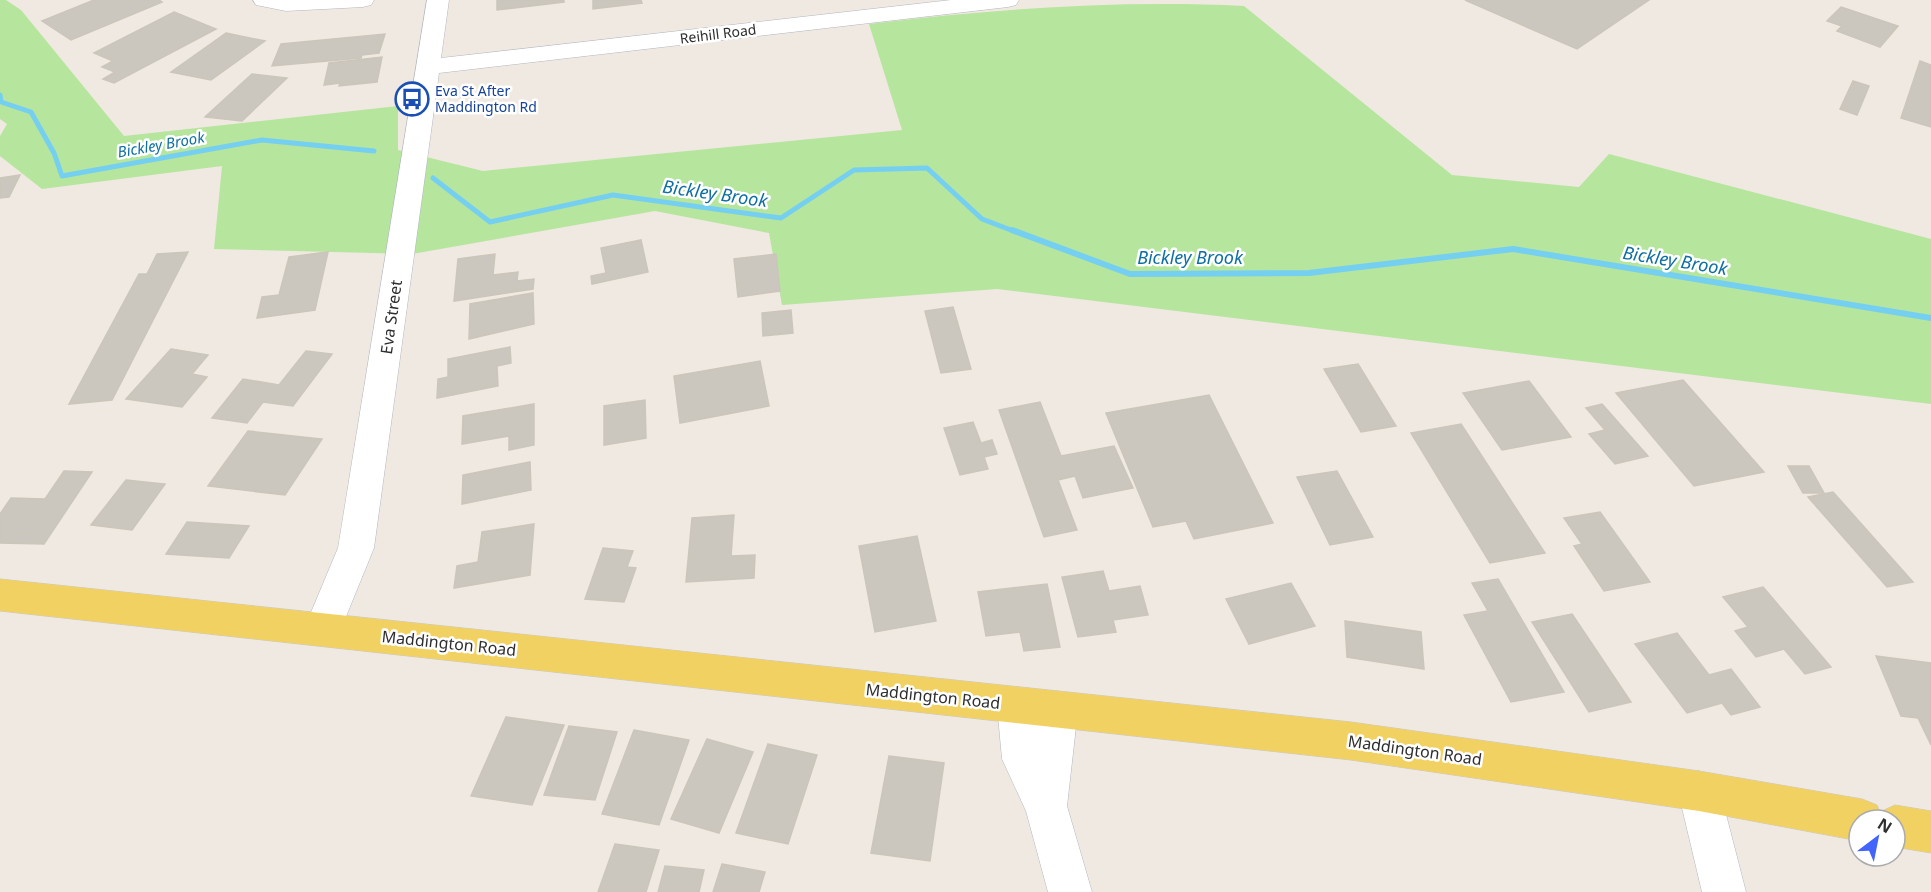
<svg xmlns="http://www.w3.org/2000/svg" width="1931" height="892" font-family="'Noto Sans',sans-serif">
<rect width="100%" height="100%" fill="#efe9e1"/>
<path fill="#b6e59e" d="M 0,0 L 6,0 L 21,10 L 124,136 L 398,106 L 398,150 L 483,171 L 902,130 L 869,24 C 992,9 1119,0 1244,6 L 1452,175 L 1579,187 L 1609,154 L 1931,239 L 1931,404 L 997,289 L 782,305 L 769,233 L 655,211 L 412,254 L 214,249 L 222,166 L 42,189 L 0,156 L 0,136 L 7,124 L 0,119 Z"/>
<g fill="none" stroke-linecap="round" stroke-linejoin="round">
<g stroke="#75cff0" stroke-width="5">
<polyline points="0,95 1,102 31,112 54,153 62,176 262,140 374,151"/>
<polyline points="433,178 490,222 613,195 781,218 854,170 927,168 982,219 1016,232"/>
</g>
<polyline stroke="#75cff0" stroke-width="6" points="1012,230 1130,274 1309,273 1513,249 1931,318"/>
</g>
<g fill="#cbc7bf" stroke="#cbc5ba" stroke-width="1.5">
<polygon points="94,0 159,0 162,2 71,40 42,21"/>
<polygon points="497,0 564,0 564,2 497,10"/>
<polygon points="593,0 641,0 642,3 593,9"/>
<polygon points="1465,0 1649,0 1577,49"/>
<polygon points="1841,7 1898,26 1880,47 1837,31 1842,26 1827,21"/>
<polygon points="174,12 216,29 114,83 103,79 115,72 102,67 113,61 94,53"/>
<polygon points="226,33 265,41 211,80 171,72"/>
<polygon points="385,34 379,53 362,55 361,58 272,66 281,44"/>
<polygon points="382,57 377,82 339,86 340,83 324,85 329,63"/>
<polygon points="1920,61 1931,65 1931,127 1901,118"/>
<polygon points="252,74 287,78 242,121 205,117"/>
<polygon points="1853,81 1869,86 1857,115 1840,109"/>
<polygon points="20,175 9,197 0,198 0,178"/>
<polygon points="641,240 648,272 592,284 591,276 606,273 601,248"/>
<polygon points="188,252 112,400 69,404 139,274 147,274 157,254"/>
<polygon points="328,252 315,310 257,318 262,297 279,295 289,257"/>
<polygon points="495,254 493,275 518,272 517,281 534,279 533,289 454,301 458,259"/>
<polygon points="776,254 780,291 738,297 734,259"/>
<polygon points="533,293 534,324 469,339 470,304"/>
<polygon points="953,307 971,369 941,373 925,311"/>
<polygon points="791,310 793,333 763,336 762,313"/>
<polygon points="510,347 511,363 497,366 498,386 437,398 438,379 448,377 448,359"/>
<polygon points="171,349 208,355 192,374 207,377 182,407 126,399"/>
<polygon points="306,351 332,354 293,406 263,402 247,423 212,418 243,379 279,385"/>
<polygon points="760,361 769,406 680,423 674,376"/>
<polygon points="1358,364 1396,426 1361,432 1324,369"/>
<polygon points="1683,380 1764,472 1694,486 1616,393"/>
<polygon points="1529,381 1571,437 1502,450 1463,393"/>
<polygon points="1209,395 1273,523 1194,539 1186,521 1153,527 1106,413"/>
<polygon points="645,400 646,438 604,445 604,406"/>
<polygon points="1040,402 1061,456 1114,446 1133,488 1083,498 1075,476 1058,480 1077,530 1044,537 999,410"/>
<polygon points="534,404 534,445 509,450 509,436 462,444 463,416"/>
<polygon points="1602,404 1648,456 1615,464 1589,434 1605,430 1586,408"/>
<polygon points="973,422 981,443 992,440 997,454 984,457 988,469 960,475 944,428"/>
<polygon points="1461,424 1545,553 1490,563 1411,433"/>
<polygon points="248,431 322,439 285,495 208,486"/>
<polygon points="530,462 531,490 462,504 463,475"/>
<polygon points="1788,466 1809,466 1824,493 1803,493"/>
<polygon points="64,471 92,472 44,544 0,543 0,514 11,498 45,499"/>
<polygon points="1337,471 1373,537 1330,545 1297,477"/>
<polygon points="126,480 165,484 132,530 91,525"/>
<polygon points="1833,492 1913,582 1887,587 1808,497"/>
<polygon points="1600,512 1650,582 1604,591 1574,546 1582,544 1564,518"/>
<polygon points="734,515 731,556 755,555 754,578 686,582 692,518"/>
<polygon points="187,522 249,526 229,558 166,554"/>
<polygon points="534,524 530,575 454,588 457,566 478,562 482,532"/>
<polygon points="917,536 936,621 875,632 859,546"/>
<polygon points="603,548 633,551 627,567 636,568 624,602 585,599"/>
<polygon points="1103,571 1109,591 1140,586 1148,615 1113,620 1116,632 1078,637 1062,577"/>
<polygon points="1498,579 1564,692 1511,702 1464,615 1488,611 1472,583"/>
<polygon points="1291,583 1315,626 1249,644 1226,599"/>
<polygon points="1047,584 1060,647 1024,651 1020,632 986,636 978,592"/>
<polygon points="1763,587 1831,667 1805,674 1784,649 1756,657 1735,631 1748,627 1723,597"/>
<polygon points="1572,614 1631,702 1589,712 1532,622"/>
<polygon points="1345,621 1421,632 1424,669 1347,657"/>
<polygon points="1677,633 1709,675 1731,669 1760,707 1731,715 1722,703 1687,713 1635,644"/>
<polygon points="1876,656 1931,663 1931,745 1918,718 1901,716"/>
<polygon points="506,717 564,725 532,805 471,796"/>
<polygon points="569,726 617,732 595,800 544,795"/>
<polygon points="634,730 689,740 659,825 602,814"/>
<polygon points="707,739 753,752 719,833 671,819"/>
<polygon points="768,744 817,755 788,844 736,833"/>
<polygon points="889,756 944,763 930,861 871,853"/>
<polygon points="615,844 659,850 646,892 598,892"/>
<polygon points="722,864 765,872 759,892 713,892"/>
<polygon points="665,866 704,870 699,892 658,892"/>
</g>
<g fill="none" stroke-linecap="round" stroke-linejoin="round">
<g stroke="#b4b7c1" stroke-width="1">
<g id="minor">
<polygon points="253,0 374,0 371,5 363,7 286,11 256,5"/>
<polygon points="427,0 449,0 441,58 951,0 1019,0 1016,5 1008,7 439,73 374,548 336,641 323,646 310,641 304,629 338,548"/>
<polygon points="1017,687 1031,692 1038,713 1044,696 1058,691 1072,696 1078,709 1067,806 1092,892 1048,892 1026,811 1002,759 997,705 1003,692"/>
<polygon points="1699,771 1714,777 1720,791 1746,892 1702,892 1678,791 1684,777"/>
</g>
</g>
<g stroke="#c9c9c9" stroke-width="1">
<polygon id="major" points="0,579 1351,722 1699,771 1862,799 1877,805 1880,812 1895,805 1931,811 1931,853 1895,847 1895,820 1859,820 1859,841 1699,811 1351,760 0,611"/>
</g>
<use href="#minor" fill="#fff" fill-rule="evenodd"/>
<use href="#major" fill="#f2d163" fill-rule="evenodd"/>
</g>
<defs>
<g id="bus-ring" transform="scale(1.725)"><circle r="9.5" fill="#fff" stroke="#1a4fb4" stroke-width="1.5"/><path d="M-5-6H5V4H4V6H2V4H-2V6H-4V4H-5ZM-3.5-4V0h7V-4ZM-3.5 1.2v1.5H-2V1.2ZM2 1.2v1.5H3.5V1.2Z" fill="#1a4fb4"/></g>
</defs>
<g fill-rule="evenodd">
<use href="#bus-ring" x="412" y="99"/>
</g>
<g text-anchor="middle" stroke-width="5" stroke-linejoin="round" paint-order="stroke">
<g font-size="14" fill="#2e2e2e" stroke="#fff">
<text transform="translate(718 34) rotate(-7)" y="5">Reihill Road</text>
</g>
<g font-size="14" fill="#164399" stroke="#fff" text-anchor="start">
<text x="435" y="96">Eva St After<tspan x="435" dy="16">Maddington Rd</tspan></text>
</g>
<g font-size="15" font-style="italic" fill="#0d6fa3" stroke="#fff">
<text transform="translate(161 145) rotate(-10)" y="5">Bickley Brook</text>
</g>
<g font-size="16" fill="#2e2e2e" stroke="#fff">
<text transform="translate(391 317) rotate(-82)" y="6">Eva Street</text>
<text transform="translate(449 643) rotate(6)" y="6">Maddington Road</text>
<text transform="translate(933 696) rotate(6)" y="6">Maddington Road</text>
<text transform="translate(1415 750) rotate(8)" y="6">Maddington Road</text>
</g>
<g font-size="18" font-style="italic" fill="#0d6fa3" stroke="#fff">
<text transform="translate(715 194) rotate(8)" y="6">Bickley Brook</text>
<text x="1190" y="264">Bickley Brook</text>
<text transform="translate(1675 261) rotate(9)" y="6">Bickley Brook</text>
</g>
</g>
<g transform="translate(1877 838) rotate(32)"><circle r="28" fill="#ffffff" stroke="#ababab" stroke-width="1.5"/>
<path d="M0-4.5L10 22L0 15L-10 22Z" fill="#4264fb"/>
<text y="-9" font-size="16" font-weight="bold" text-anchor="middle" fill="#2e2e2e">N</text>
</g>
</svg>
